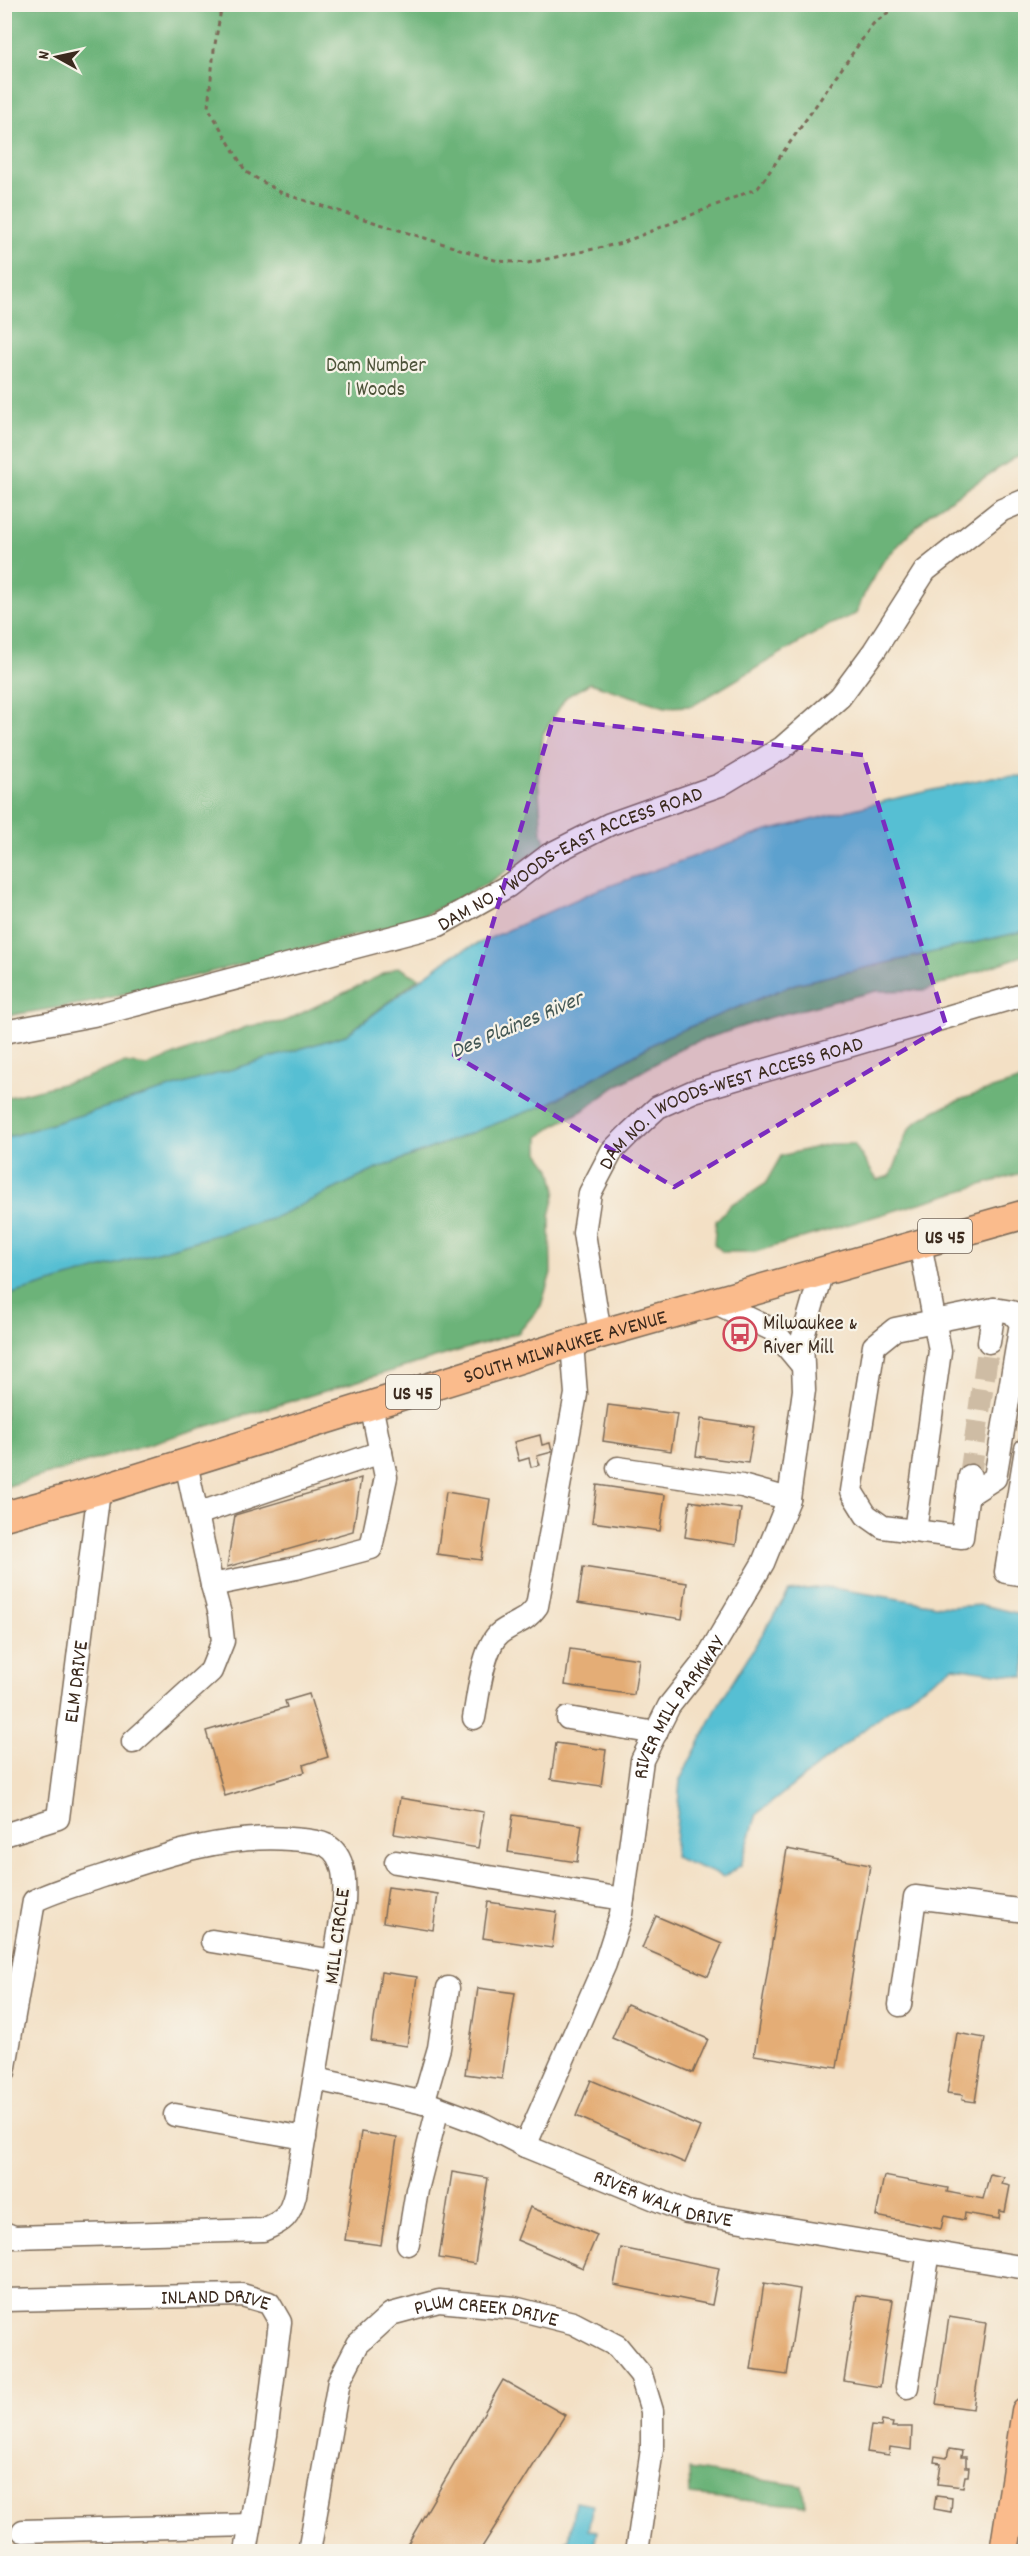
<svg xmlns="http://www.w3.org/2000/svg" width="1030" height="2556" font-family="Dekko,sans-serif">
<rect width="100%" height="100%" fill="#f7f3e8"/>
<filter id="ink" filterUnits="userSpaceOnUse"><feTurbulence type="fractalNoise" baseFrequency=".0167" numOctaves="2"/><feDisplacementMap in="SourceGraphic" scale="12" xChannelSelector="R" yChannelSelector="G"/><feConvolveMatrix kernelMatrix="1 2 1 2 8 2 1 2 1" color-interpolation-filters="sRGB"/></filter>
<filter id="wash" filterUnits="userSpaceOnUse"><feTurbulence type="fractalNoise" baseFrequency=".008" numOctaves="4" result="noise"/><feDisplacementMap in="SourceGraphic" scale="24" xChannelSelector="R" yChannelSelector="G"/><feGaussianBlur stdDeviation="1.35" result="paint"/><feColorMatrix in="noise" values="0 0 0 0 0 0 0 0 0 0 0 0 0 0 0 0 0 1.4 0 .05"/><feComposite in="paint" operator="in"/></filter>
<g filter="url(#wash)">
<rect width="100%" height="100%" fill="#f3e0c5"/>
<g fill="#6cb379" stroke="#546e4c" stroke-width="1.5">
<polygon points="5,5 1025,5 1025,454 1013,459 931,512 884,560 866,590 856,614 829,625 692,706 665,707 590,683 566,697 543,734 538,778 542,833 546,845 485,885 413,921 87,1003 5,1016"/>
<polygon points="1025,931 1025,955 925,990 876,991 771,1017 687,1045 615,1087 582,1111 553,1126 539,1137 539,1153 551,1169 556,1191 550,1216 551,1273 541,1306 518,1333 5,1487 5,1296 271,1219 379,1168 550,1103 665,1037 795,984"/>
<polygon points="398,967 419,978 346,1035 5,1138 5,1098 85,1078 124,1063 147,1066 249,1026 283,1022"/>
<path d="M 1025,1079 L 1025,1172 L 755,1252 L 723,1252 L 714,1244 L 716,1221 L 731,1204 L 744,1198 L 765,1184 L 781,1156 L 828,1144 L 854,1144 L 877,1180 L 890,1176 C 899,1161 900,1146 907,1133 C 921,1107 997,1088 1025,1079 Z"/>
<polygon points="689,2469 802,2486 805,2506 690,2495"/>
</g>
<g fill="#56bfd3" stroke="#487478" stroke-width="1.5">
<polygon points="1025,776 1025,931 795,984 665,1037 550,1103 379,1168 271,1219 5,1296 5,1138 346,1035 453,955 595,891 764,832 893,799 992,777"/>
<polygon points="826,1587 948,1607 982,1605 1025,1615 1025,1677 953,1667 886,1712 757,1814 741,1865 724,1877 674,1857 680,1780 720,1702 789,1591"/>
<polygon points="575,2502 593,2505 588,2530 597,2531 593,2551 577,2551 564,2548 565,2540 569,2540"/>
</g>
<g id="blocks">
<g fill="#e4ad76">
<polygon points="608,1405 677,1414 671,1451 603,1441"/>
<polygon points="701,1419 754,1427 748,1463 696,1456"/>
<polygon points="540,1435 542,1445 550,1443 552,1452 537,1456 540,1465 531,1467 529,1458 519,1461 514,1442"/>
<polygon points="361,1478 353,1531 227,1567 235,1515"/>
<polygon points="597,1485 665,1495 660,1531 592,1522"/>
<polygon points="1026,1490 1026,1557 1014,1555"/>
<polygon points="446,1492 490,1499 481,1560 437,1554"/>
<polygon points="690,1501 741,1509 736,1545 685,1537"/>
<polygon points="583,1567 687,1583 682,1619 578,1603"/>
<polygon points="570,1649 639,1659 634,1695 565,1685"/>
<polygon points="309,1694 328,1757 303,1765 305,1772 225,1796 206,1731 287,1707 285,1701"/>
<polygon points="556,1743 606,1750 601,1786 551,1779"/>
<polygon points="400,1798 484,1812 478,1848 394,1834"/>
<polygon points="513,1815 582,1825 577,1862 508,1852"/>
<polygon points="787,1849 870,1865 837,2068 754,2055"/>
<polygon points="388,1887 438,1894 433,1930 383,1922"/>
<polygon points="488,1902 557,1912 552,1948 483,1938"/>
<polygon points="656,1916 722,1944 708,1976 642,1948"/>
<polygon points="381,1972 417,1977 407,2046 371,2041"/>
<polygon points="478,1988 515,1993 502,2079 465,2074"/>
<polygon points="627,2004 708,2039 693,2073 612,2038"/>
<polygon points="957,2033 985,2038 975,2102 962,2100 963,2095 947,2093"/>
<polygon points="591,2080 700,2127 685,2163 576,2116"/>
<polygon points="361,2132 397,2138 381,2245 345,2240"/>
<polygon points="452,2172 488,2178 475,2264 439,2258"/>
<polygon points="990,2174 1004,2177 1002,2184 1010,2186 1005,2212 1000,2211 999,2219 965,2213 964,2220 944,2216 941,2229 876,2216 884,2176 948,2188 947,2192 983,2199"/>
<polygon points="530,2207 597,2235 583,2268 517,2240"/>
<polygon points="621,2248 719,2268 712,2305 614,2285"/>
<polygon points="764,2283 800,2289 787,2375 751,2370"/>
<polygon points="857,2295 893,2300 880,2387 844,2381"/>
<polygon points="949,2317 986,2323 973,2409 936,2404"/>
<polygon points="503,2380 565,2415 479,2552 417,2552 407,2545"/>
<polygon points="882,2421 893,2423 892,2427 912,2427 911,2450 890,2447 889,2455 867,2452 871,2426 881,2427"/>
<polygon points="949,2449 962,2451 961,2457 966,2457 966,2467 969,2467 968,2476 965,2476 963,2487 938,2484 941,2463 934,2462 935,2456 947,2458"/>
<polygon points="936,2496 952,2498 951,2512 934,2509"/>
</g>
</g>
</g>
<g filter="url(#ink)">
<use href="#blocks" fill-opacity="0" stroke="#7b6a58" stroke-width="1.5"/>
<g fill="none" stroke-linecap="round" stroke-linejoin="round">
<polyline stroke="#cebca4" stroke-width="22" stroke-dasharray="22 11" stroke-linecap="butt" points="970,1476 989,1342"/>
<g stroke="#7b6a58" stroke-width="25">
<g id="minor">
<path id="s1" d="M 4,1032 L 104,1013 L 439,925 L 508,886 L 549,855 L 610,824 L 720,785 L 782,748 L 840,697 L 874,651 L 925,571 L 1002,510 L 1026,500"/>
<polyline points="714,1302 773,1330 802,1365"/>
<path id="s2" d="M 600,1334 L 584,1233 L 590,1193 L 612,1151 L 630,1133 L 658,1107 L 694,1091 L 1026,994"/>
<polyline points="989,1342 994,1309"/>
<polyline points="1026,1449 1006,1572 1026,1575"/>
<polyline points="186,1463 212,1585 296,1568 371,1548 386,1477 371,1405"/>
<polyline points="618,1468 742,1486 789,1499"/>
<polyline points="967,1496 995,1478 1021,1323 1012,1312 994,1309 895,1329 874,1346 851,1491 866,1515 883,1527 962,1537 970,1476"/>
<polyline points="197,1514 381,1452"/>
<polyline points="915,1531 940,1351 920,1243"/>
<path d="M 474,1718 C 478,1697 483,1646 500,1633 C 515,1622 526,1622 537,1606 L 576,1394 L 572,1343"/>
<polyline points="568,1718 656,1733"/>
<polyline points="133,1742 211,1671 223,1641 220,1614 212,1585"/>
<path id="s3" d="M 4,1835 L 58,1818 L 99,1490"/>
<polyline points="396,1862 623,1899"/>
<polyline points="212,1941 334,1961"/>
<polyline points="900,2005 915,1897 1026,1911"/>
<path d="M 4,2072 L 34,1901 C 56,1890 80,1884 103,1876 C 165,1855 224,1834 290,1839 C 301,1840 316,1840 326,1845 C 346,1856 345,1883 344,1903 L 295,2195 C 289,2217 284,2221 263,2230 L 14,2237 L 4,2233"/>
<path id="s4" d="M 316,2079 L 429,2104 L 485,2125 L 525,2146 L 687,2212 L 1026,2268"/>
<polyline points="423,2103 439,2048 448,1988"/>
<polyline points="175,2115 305,2138"/>
<path id="s5" d="M 525,2146 L 605,1964 L 621,1914 L 642,1760 L 669,1706 L 707,1658 L 763,1563 L 789,1499 L 804,1390 L 802,1340 L 822,1271"/>
<polyline points="408,2244 417,2190 438,2108"/>
<path id="s6" d="M 4,2300 L 242,2295 L 269,2303 L 280,2322 L 266,2435 L 246,2552"/>
<polyline points="907,2387 929,2252"/>
<polyline points="23,2531 250,2525"/>
<path id="s7" d="M 309,2552 L 339,2381 L 358,2344 L 391,2314 L 439,2301 L 514,2308 L 573,2323 L 617,2346 L 641,2375 L 652,2411 L 652,2449 L 637,2552"/>
</g>
</g>
<g stroke="#7b6a58" stroke-width="31">
<g id="major">
<path id="s8" d="M 4,1516 L 99,1490 L 600,1334 L 1026,1214"/>
<polyline points="1004,2552 1026,2411"/>
</g>
</g>
<polyline stroke="#7b6a58" stroke-width="3" stroke-dasharray="4.5 4.5" stroke-linecap="butt" points="222,4 214,50 208,107 246,172 280,192 297,198 498,261 528,263 622,243 758,188 873,24 899,4"/>
<use href="#minor" stroke="#fff" stroke-width="22"/>
<use href="#major" stroke="#fabb8c" stroke-width="28"/>
</g>
</g>
<path fill="#7b2cbf" fill-opacity="0.2" stroke="#7b2cbf" stroke-width="4.5" stroke-dasharray="12 8" stroke-linejoin="round" d="M 553,719 L 863,755 L 946,1025 L 674,1187 L 454,1055 Z"/>
<defs>
<g id="bus-ring" transform="scale(1.725)"><circle r="9.5" fill="#f7f3e8" stroke="#d1495b" stroke-width="1.5"/><path d="M-5-6H5V4H4V6H2V4H-2V6H-4V4H-5ZM-3.5-4V0h7V-4ZM-3.5 1.2v1.5H-2V1.2ZM2 1.2v1.5H3.5V1.2Z" fill="#d1495b"/></g>
</defs>
<g fill-rule="evenodd">
<use href="#bus-ring" x="740" y="1334"/>
</g>
<g text-anchor="middle" stroke-width="4.5" stroke-linejoin="round" paint-order="stroke">
<g fill="#f7f3e8" stroke="#73665b" stroke-width="1.5">
<rect x="918" y="1219" width="54" height="34" rx="4.5"/>
<rect x="386" y="1375" width="54" height="34" rx="4.5"/>
</g>
<g font-size="20" font-weight="bold" fill="#3b2a1e">
<text x="945" y="1243">US 45</text>
<text x="413" y="1399">US 45</text>
</g>
<g font-size="21" fill="#4e543a" stroke="#f7f3e8">
<text x="376" y="371">Dam Number<tspan x="376" dy="24">1 Woods</tspan></text>
</g>
<g font-size="21" fill="#3b2a1e" stroke="#f7f3e8">
<text dy="7" stroke="none"><textPath href="#s1" startOffset="596">DAM NO. 1 WOODS-EAST ACCESS ROAD</textPath></text>
<text dy="7" stroke="none"><textPath href="#s2" startOffset="320">DAM NO. 1 WOODS-WEST ACCESS ROAD</textPath></text>
<text dy="7" stroke="none"><textPath href="#s8" startOffset="586">SOUTH MILWAUKEE AVENUE</textPath></text>
<text dy="7" stroke="none"><textPath href="#s3" startOffset="194">ELM DRIVE</textPath></text>
<text dy="7" stroke="none"><textPath href="#s5" startOffset="470">RIVER MILL PARKWAY</textPath></text>
<text transform="translate(336 1936) rotate(-83)" y="7">MILL CIRCLE</text>
<text dy="7" stroke="none"><textPath href="#s4" startOffset="369">RIVER WALK DRIVE</textPath></text>
<text dy="7" stroke="none"><textPath href="#s6" startOffset="212">INLAND DRIVE</textPath></text>
<text dy="7" stroke="none"><textPath href="#s7" startOffset="357">PLUM CREEK DRIVE</textPath></text>
</g>
<g font-size="21" fill="#3b2a1e" stroke="#f7f3e8" text-anchor="start">
<text x="763" y="1329">Milwaukee &amp;<tspan x="763" dy="24">River Mill</tspan></text>
</g>
<g font-size="22" font-style="italic" fill="#435754" stroke="#f7f3e8">
<text transform="translate(516 1023) rotate(-23)" y="8">Des Plaines River</text>
</g>
</g>
<rect width="1030" height="2556" fill="none" stroke="#f7f3e8" stroke-width="24"/>
<g transform="translate(57 57) rotate(278)" stroke="#f7f3e8" stroke-width="4.5" paint-order="stroke">
<path d="M0-4.5L10 22L0 15L-10 22Z" fill="#3b2a1e"/>
<text y="-9" font-size="16" font-weight="bold" text-anchor="middle" fill="#3b2a1e">N</text>
</g>
</svg>
